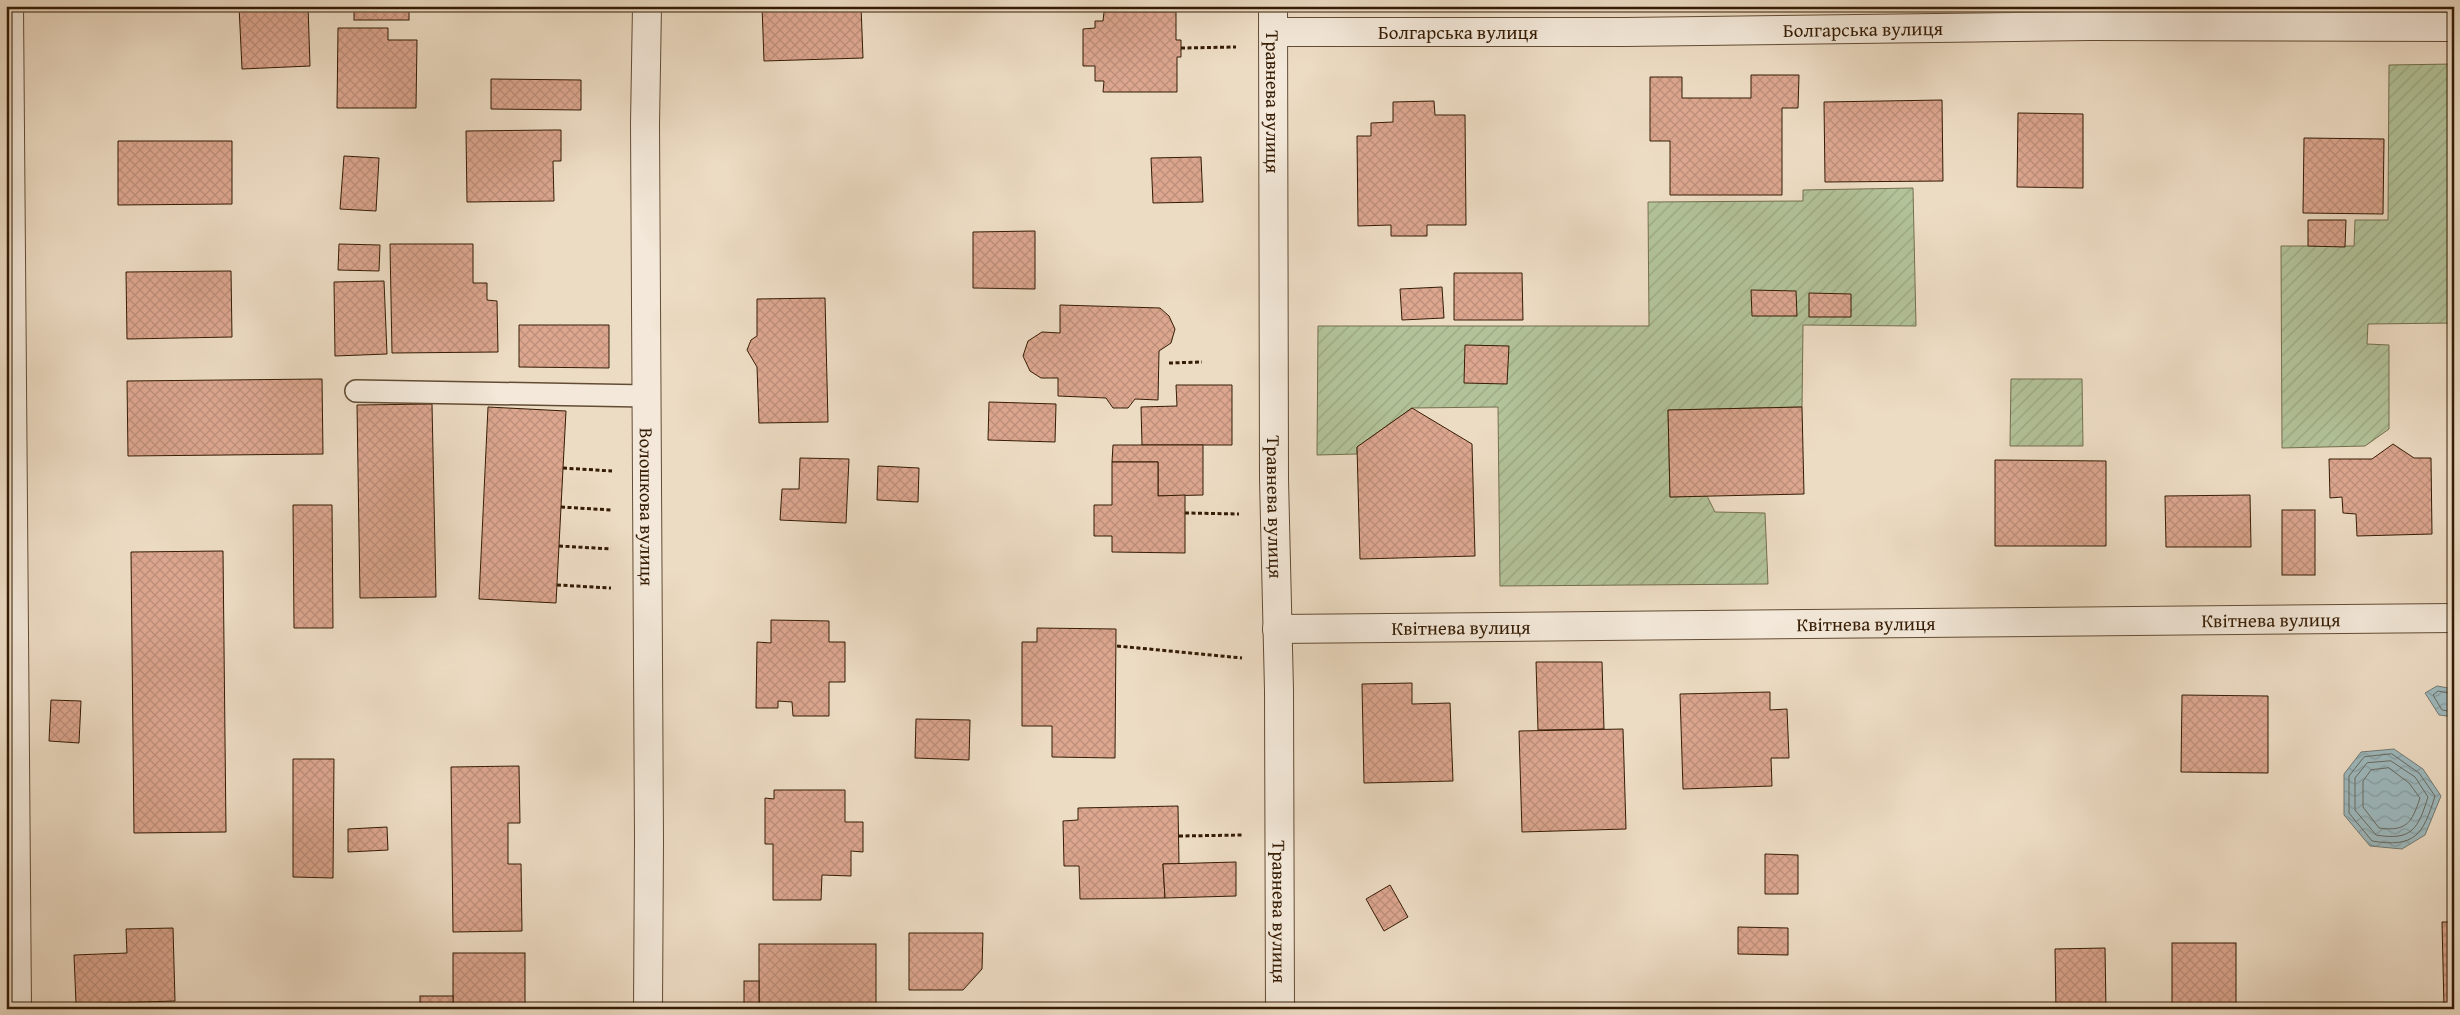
<svg xmlns="http://www.w3.org/2000/svg" width="2460" height="1015" font-family="'Gentium Book Plus',serif">
<defs>
<pattern id="garden-furrows" width="10" height="10" patternUnits="userSpaceOnUse" patternTransform="scale(1.25)"><rect width="10" height="10" fill="#b2c299"/><path d="M-1 1l2-2M0 10L10 0M9 11l2-2" fill="none" stroke="#9aa682"/></pattern>
<pattern id="water-waves" width="16" height="10" patternUnits="userSpaceOnUse" patternTransform="scale(1.25)"><rect width="16" height="10" fill="#9db9be"/><path d="M0 5q4-4 8 0t8 0" fill="none" stroke="#889ea2"/></pattern>
<pattern id="building-cross-hatch" width="8" height="8" patternUnits="userSpaceOnUse" patternTransform="scale(1.25)"><rect width="8" height="8" fill="#dca68f"/><path d="M0 0l8 8M0 8l8-8" fill="none" stroke="#bd8e7a"/></pattern>
</defs>
<rect width="100%" height="100%" fill="#eddcc4"/>
<filter id="stains"><feTurbulence type="fractalNoise" baseFrequency=".004" numOctaves="4"/><feColorMatrix values="0 0 0 0 .2 0 0 0 0 .09 0 0 0 0 .02 0 0 0 .5 -.17"/></filter>
<radialGradient id="worn" r=".72"><stop offset=".6" stop-color="#630" stop-opacity="0"/><stop offset="1" stop-color="#630" stop-opacity=".3"/></radialGradient>
<g fill="url(#garden-furrows)" stroke="#746f4e">
<polygon points="2454,64 2454,323 2368,324 2367,344 2389,345 2389,429 2365,446 2282,448 2281,246 2354,246 2355,220 2388,220 2389,65"/>
<polygon points="1913,188 1916,326 1803,325 1802,407 1668,410 1670,497 1707,496 1715,512 1765,513 1768,584 1500,586 1498,407 1412,408 1357,447 1357,454 1317,455 1318,326 1649,326 1648,202 1803,201 1803,190"/>
<polygon points="2011,379 2082,379 2083,446 2010,446"/>
</g>
<g fill="url(#water-waves)" stroke="#737a74">
<polygon points="2437,686 2454,689 2454,717 2439,715 2425,693"/>
<polygon points="2394,749 2423,769 2441,796 2425,835 2402,849 2370,846 2344,815 2344,774 2361,752"/>
</g>
<g fill="none" stroke-linecap="round" stroke-linejoin="round">
<g stroke="#696a61" stroke-width="1">
<polyline points="2454,694 2438,691 2433,695 2442,710 2454,712"/>
<path d="M 2392,754 L 2419,773 L 2435,796 C 2423,835 2415,848 2372,841 L 2349,813 L 2349,776 L 2364,757 Z"/>
<path d="M 2391,761 L 2415,777 L 2428,797 C 2418,829 2412,841 2376,835 L 2355,810 L 2355,778 L 2367,763 Z"/>
<path d="M 2389,768 L 2409,783 L 2420,798 C 2412,822 2407,832 2379,828 L 2363,807 L 2363,781 L 2371,770 Z"/>
</g>
</g>
<g fill="url(#building-cross-hatch)" stroke="#351c04">
<polygon points="239,6 308,6 310,66 242,69"/>
<rect x="354" y="6" width="55" height="14"/>
<polygon points="762,6 861,6 863,58 764,61"/>
<polygon points="1104,12 1176,12 1176,40 1181,40 1181,57 1177,57 1177,92 1103,92 1104,81 1095,81 1095,66 1083,66 1083,29 1095,28 1095,21 1103,21"/>
<polygon points="338,28 388,28 388,40 417,40 416,108 337,108"/>
<polygon points="1751,75 1799,75 1798,108 1782,108 1782,195 1670,195 1670,141 1650,141 1650,77 1682,77 1682,98 1751,98"/>
<polygon points="491,79 581,80 581,110 491,109"/>
<polygon points="1942,100 1943,181 1825,182 1824,102"/>
<polygon points="1434,101 1435,115 1465,115 1466,225 1427,225 1427,236 1391,236 1391,225 1358,226 1357,136 1371,136 1371,123 1393,122 1393,102"/>
<polygon points="2018,113 2083,114 2083,188 2017,187"/>
<polygon points="553,130 561,130 561,161 553,161 554,201 467,202 466,131"/>
<polygon points="2304,138 2384,139 2383,214 2303,213"/>
<polygon points="118,141 232,141 232,204 118,205"/>
<polygon points="344,156 379,158 376,211 340,209"/>
<polygon points="1201,157 1203,202 1153,203 1151,158"/>
<polygon points="2308,220 2346,220 2345,247 2308,246"/>
<polygon points="1035,231 1035,289 973,288 973,232"/>
<polygon points="339,244 380,245 379,271 338,270"/>
<polygon points="390,244 473,244 473,283 487,283 487,300 497,301 498,352 392,353"/>
<polygon points="231,271 232,337 127,339 126,272"/>
<polygon points="1454,273 1522,273 1523,320 1454,320"/>
<polygon points="384,281 387,354 335,356 334,282"/>
<polygon points="1442,287 1444,318 1402,320 1400,289"/>
<polygon points="1751,290 1796,291 1797,316 1752,316"/>
<polygon points="1809,293 1851,294 1851,317 1809,317"/>
<polygon points="825,298 828,422 759,423 757,367 747,350 751,340 757,336 757,299"/>
<polygon points="1060,305 1160,308 1169,316 1175,329 1171,343 1159,351 1158,400 1135,399 1128,408 1113,408 1106,398 1058,396 1058,378 1041,378 1030,371 1023,356 1028,341 1042,332 1060,333"/>
<polygon points="519,325 609,325 609,368 519,367"/>
<polygon points="1465,345 1509,346 1507,384 1464,383"/>
<polygon points="322,379 323,454 128,456 127,381"/>
<polygon points="1176,385 1232,385 1232,445 1142,445 1141,407 1177,406"/>
<polygon points="989,402 1056,404 1055,442 988,440"/>
<polygon points="432,404 436,597 360,598 357,405"/>
<polygon points="488,407 566,411 556,603 479,599"/>
<polygon points="1802,407 1804,494 1670,497 1668,410"/>
<polygon points="1412,408 1472,444 1475,556 1360,559 1357,447"/>
<polygon points="2393,444 2414,458 2431,458 2432,534 2357,536 2356,514 2343,513 2342,497 2330,498 2329,459 2372,459"/>
<polygon points="1113,445 1203,445 1203,495 1158,496 1158,462 1112,462"/>
<polygon points="800,458 849,459 846,523 780,520 782,489 799,489"/>
<polygon points="1995,460 2106,461 2106,546 1995,546"/>
<polygon points="1112,462 1158,462 1158,496 1185,495 1185,553 1112,552 1112,536 1094,536 1094,505 1112,505"/>
<polygon points="878,466 919,468 918,502 877,500"/>
<polygon points="2250,495 2251,547 2166,547 2165,496"/>
<polygon points="293,505 332,505 333,628 294,628"/>
<rect x="2282" y="510" width="33" height="65"/>
<polygon points="223,551 226,832 134,833 131,552"/>
<polygon points="771,620 829,621 829,642 845,642 845,682 829,682 829,716 793,716 792,702 778,701 778,708 756,708 757,642 771,643"/>
<polygon points="1037,628 1116,629 1115,758 1052,757 1052,726 1022,726 1022,642 1037,642"/>
<polygon points="1536,662 1602,662 1604,729 1538,730"/>
<polygon points="1412,683 1412,704 1450,703 1453,781 1364,783 1362,684"/>
<polygon points="1770,692 1770,710 1787,709 1789,758 1771,758 1772,786 1683,789 1680,694"/>
<polygon points="2182,695 2268,696 2268,773 2181,772"/>
<polygon points="51,700 81,701 79,743 49,741"/>
<polygon points="916,719 970,720 969,760 915,758"/>
<polygon points="1623,729 1626,829 1522,832 1519,731"/>
<polygon points="293,759 334,759 333,878 293,877"/>
<polygon points="519,766 520,823 508,823 508,864 521,864 522,931 453,932 451,767"/>
<polygon points="774,790 845,790 845,822 863,822 863,852 851,851 851,876 822,875 821,900 773,900 773,844 765,844 765,798 774,799"/>
<polygon points="1178,806 1179,864 1163,864 1165,898 1080,899 1079,866 1064,866 1063,821 1078,820 1078,808"/>
<polygon points="387,827 388,850 348,852 348,829"/>
<polygon points="1765,854 1798,855 1798,894 1765,894"/>
<polygon points="1236,862 1236,896 1165,898 1163,864"/>
<polygon points="1390,885 1408,917 1384,931 1366,899"/>
<polygon points="2442,922 2454,922 2454,1008 2444,1008"/>
<polygon points="1738,927 1788,928 1788,955 1738,954"/>
<polygon points="173,928 175,1001 76,1004 74,955 127,953 126,929"/>
<polygon points="909,933 983,933 982,969 963,990 909,990"/>
<rect x="2172" y="943" width="64" height="66"/>
<rect x="759" y="944" width="117" height="65"/>
<polygon points="2105,948 2106,1009 2056,1009 2055,949"/>
<rect x="453" y="953" width="72" height="56"/>
<rect x="744" y="981" width="15" height="28"/>
<rect x="420" y="996" width="33" height="13"/>
<polygon points="1762,1007 1762,1009 1727,1009"/>
</g>
<g fill="none" stroke-linecap="round" stroke-linejoin="round">
<g stroke="#634c34" stroke-width="24">
<polyline id="service" points="356,391 647,396"/>
</g>
<g stroke="#634c34" stroke-width="30">
<g id="minor">
<polyline points="9,6 17,1009"/>
<path id="s1" d="M 1273,6 L 1274,479 L 1279,690 L 1280,1009"/>
<path id="s2" d="M 1273,32 L 1625,32 L 2090,26 L 2454,27"/>
<path id="s3" d="M 1277,629 L 2454,618"/>
</g>
</g>
<g stroke="#634c34" stroke-width="30">
<g id="tertiary">
<path id="s4" d="M 647,6 L 645,124 L 649,840 L 648,1009"/>
</g>
</g>
<g stroke="#351c04" stroke-width="3" stroke-dasharray="4 2.5" stroke-linecap="butt">
<polyline points="1181,48 1236,47"/>
<polyline points="1169,363 1202,362"/>
<polyline points="563,468 612,471"/>
<polyline points="561,507 612,510"/>
<polyline points="1185,513 1239,514"/>
<polyline points="559,546 611,549"/>
<polyline points="557,585 611,588"/>
<polyline points="1117,646 1242,658"/>
<polyline points="1179,836 1243,835"/>
</g>
<use href="#service" stroke="#f3e8d9" stroke-width="21"/>
<use href="#minor" stroke="#f3e8d9" stroke-width="28"/>
<use href="#tertiary" stroke="#f3e8d9" stroke-width="28"/>
</g>
<g text-anchor="middle" stroke-width="4" stroke-linejoin="round" paint-order="stroke">
<g font-size="19" fill="#351c04" stroke="#f3e8d9">
<text dy="7" stroke="none"><textPath href="#s2" startOffset="590">Болгарська вулиця</textPath></text>
<text dy="7" stroke="none"><textPath href="#s2" startOffset="185">Болгарська вулиця</textPath></text>
<text dy="7" stroke="none"><textPath href="#s1" startOffset="96">Травнева вулиця</textPath></text>
<text dy="7" stroke="none"><textPath href="#s4" startOffset="501">Волошкова вулиця</textPath></text>
<text dy="7" stroke="none"><textPath href="#s1" startOffset="501">Травнева вулиця</textPath></text>
<text dy="7" stroke="none"><textPath href="#s3" startOffset="994">Квітнева вулиця</textPath></text>
<text dy="7" stroke="none"><textPath href="#s3" startOffset="589">Квітнева вулиця</textPath></text>
<text dy="7" stroke="none"><textPath href="#s3" startOffset="184">Квітнева вулиця</textPath></text>
<text dy="7" stroke="none"><textPath href="#s1" startOffset="906">Травнева вулиця</textPath></text>
</g>
</g>
<rect width="2460" height="1015" fill="none" stroke="#eddcc4" stroke-width="25"/>
<rect x="8" y="8" width="2445" height="1000" fill="none" stroke="#351c04" stroke-width="2.5"/>
<rect x="12" y="12" width="2435" height="990" fill="none" stroke="#351c04"/>
<rect width="100%" height="100%" filter="url(#stains)"/>
<rect width="100%" height="100%" fill="url(#worn)"/>
</svg>
